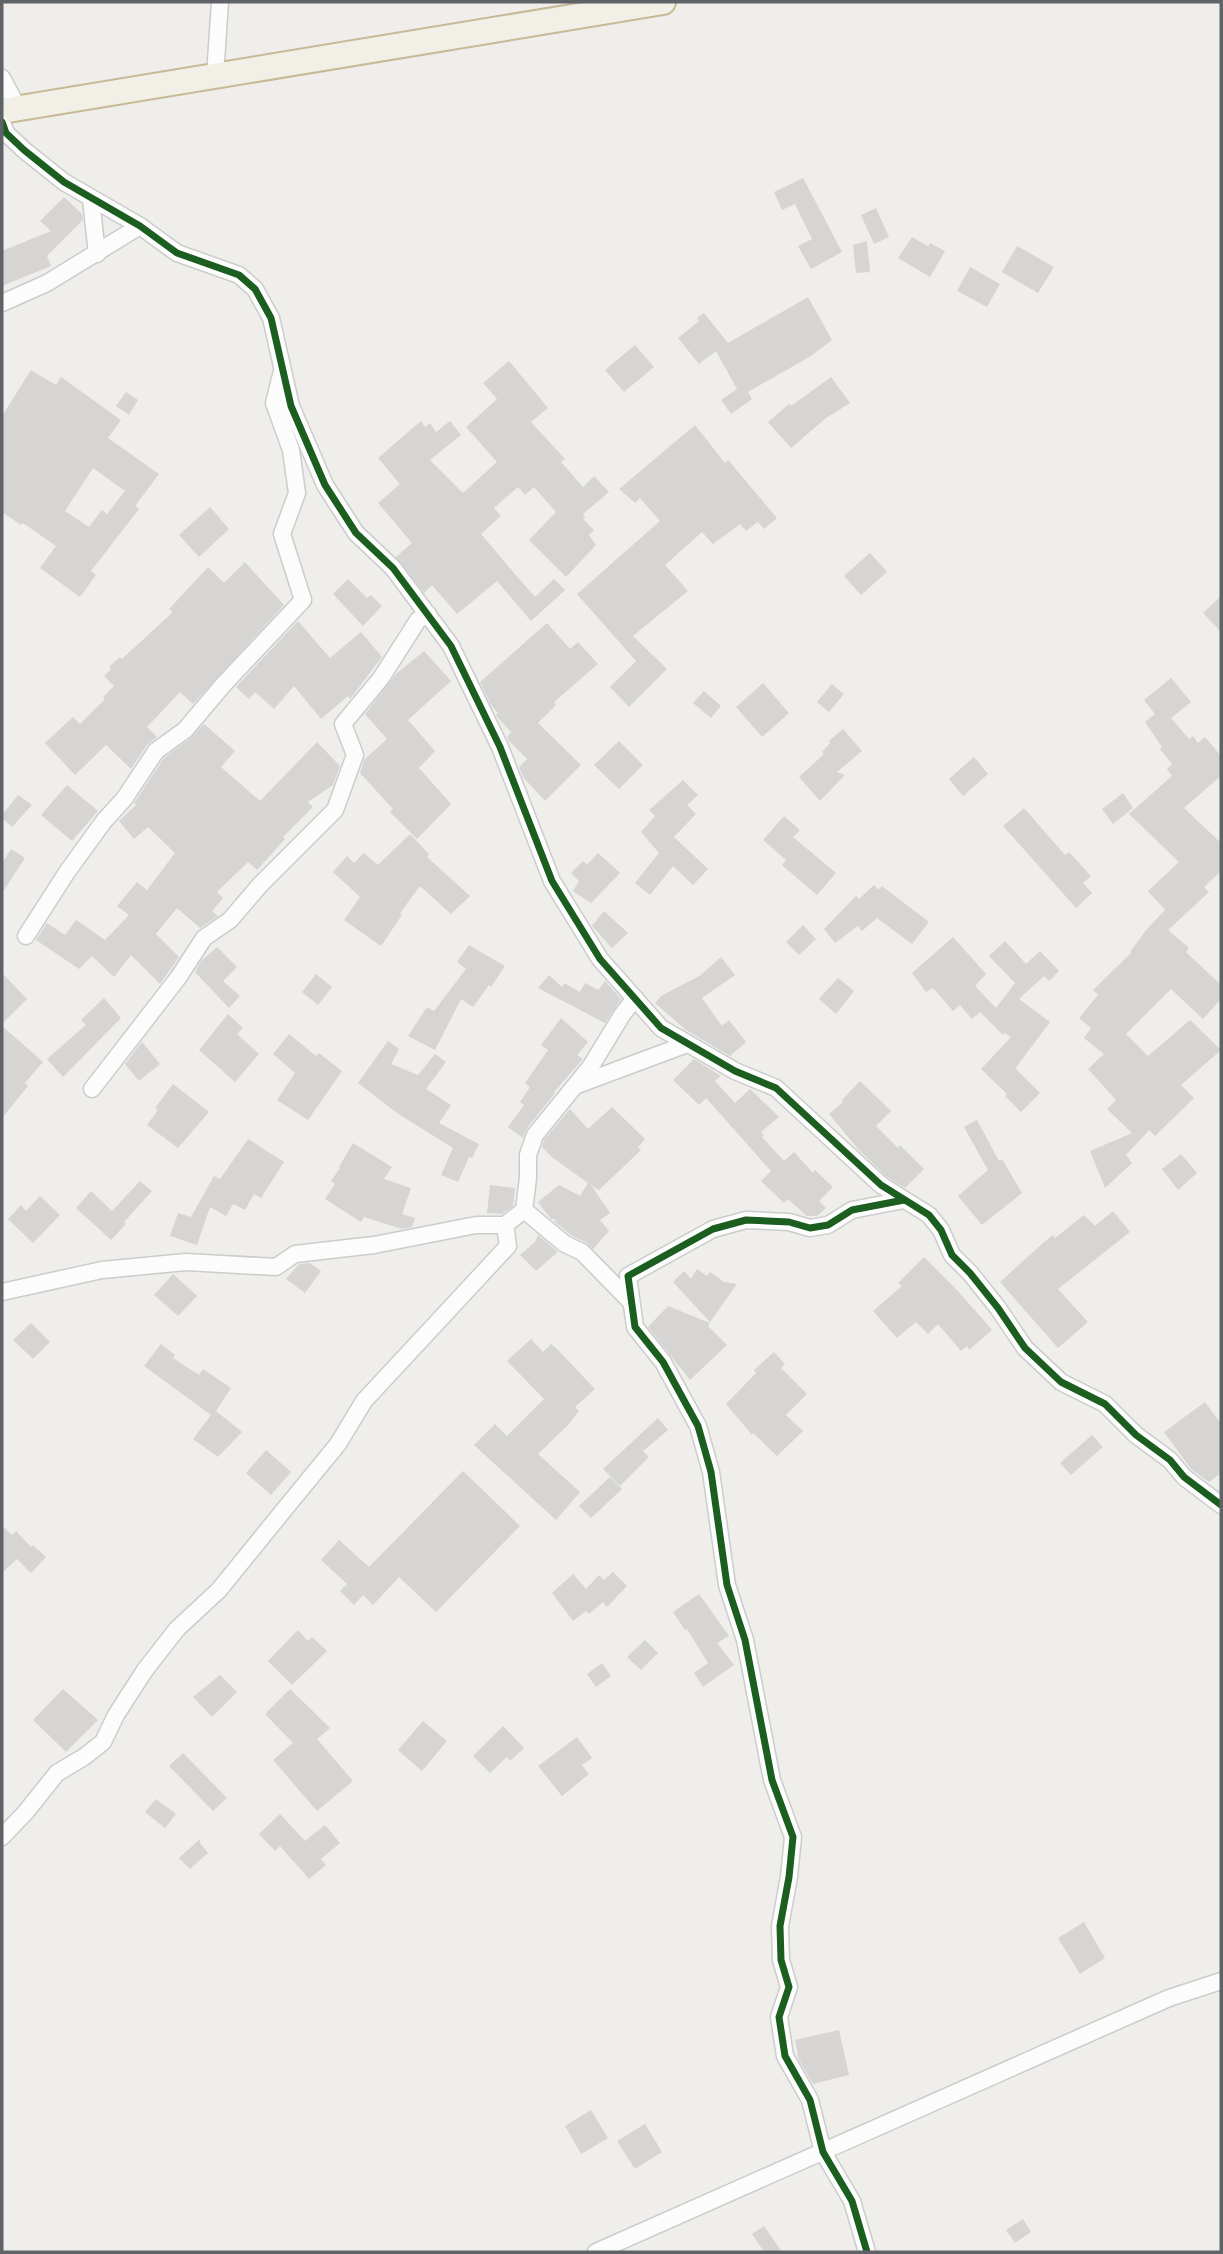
<svg xmlns="http://www.w3.org/2000/svg" width="1223" height="2254" font-family="Lato,sans-serif">
<rect width="100%" height="100%" fill="#efeeea"/>
<g fill="#d6d5d3" fill-rule="evenodd">
<polygon points="803,178 842,252 811,269 798,246 812,239 795,204 782,210 774,192"/>
<polygon points="64,197 82,214 83,220 47,256 51,266 2,286 2,251 51,231 40,221"/>
<polygon points="876,208 889,237 874,244 861,215"/>
<polygon points="912,237 928,246 930,243 945,251 930,277 898,258"/>
<polygon points="867,241 870,272 856,273 853,245"/>
<polygon points="1017,246 1054,267 1038,293 1002,272"/>
<polygon points="970,267 1000,284 987,307 957,291"/>
<polygon points="808,297 832,340 811,356 748,392 752,399 731,414 721,400 737,389 716,351 699,364 678,338 699,321 697,318 704,313 728,343"/>
<polygon points="635,345 654,367 624,392 605,370"/>
<polygon points="509,361 548,408 531,422 565,459 561,462 583,487 594,476 609,492 583,514 585,517 583,519 594,530 589,535 596,545 566,577 529,540 556,512 534,487 525,495 518,487 494,508 501,516 481,534 514,573 535,597 554,579 565,590 531,621 497,581 457,614 432,585 424,593 396,557 412,543 378,503 400,484 378,458 421,421 425,427 430,423 436,432 450,421 461,435 430,460 463,493 497,462 466,427 497,399 483,383"/>
<path d="M 31,370 L 56,385 L 61,377 L 121,420 L 108,438 L 159,474 L 135,506 L 139,509 L 91,571 L 96,575 L 80,597 L 40,568 L 56,546 L 23,523 L 21,525 L 2,512 L 2,416 ZM 93,468 L 125,491 L 107,514 L 102,510 L 89,527 L 65,511 Z"/>
<polygon points="831,377 850,403 826,418 791,448 768,422 789,404 791,406"/>
<polygon points="126,392 138,400 129,415 116,406"/>
<polygon points="695,425 725,463 728,460 777,518 764,529 758,522 746,531 740,524 713,544 702,532 665,565 688,591 633,636 667,669 629,707 610,687 636,661 577,594 660,521 640,498 635,503 619,489"/>
<polygon points="210,507 229,529 199,557 179,535"/>
<polygon points="870,553 887,572 861,595 844,576"/>
<polygon points="245,562 284,605 193,704 180,692 147,727 157,737 147,745 131,769 106,745 75,775 45,743 73,717 80,724 105,699 103,697 114,686 104,676 111,669 109,667 120,657 122,659 173,612 169,609 208,567 224,583"/>
<polygon points="348,579 367,598 371,595 382,606 363,626 333,594"/>
<polygon points="1221,596 1221,632 1203,613"/>
<polygon points="298,621 330,658 361,632 382,657 350,699 348,696 321,719 294,686 274,709 255,692 249,699 236,687"/>
<polygon points="547,623 570,649 578,642 598,664 554,702 556,705 538,723 581,765 545,801 523,777 519,767 527,759 509,741 507,737 511,732 498,718 496,715 498,713 491,705 480,682"/>
<polygon points="424,651 451,681 408,720 435,751 419,768 451,804 417,839 390,812 393,809 360,773 364,760 387,739 365,714 396,674"/>
<polygon points="1171,678 1191,702 1171,718 1189,739 1193,736 1198,743 1205,737 1221,756 1221,776 1184,808 1221,843 1221,871 1204,887 1209,892 1168,930 1189,948 1186,952 1221,985 1221,999 1203,1019 1171,989 1126,1034 1148,1056 1190,1020 1221,1050 1181,1085 1194,1098 1155,1136 1149,1130 1126,1155 1132,1163 1105,1188 1090,1151 1132,1133 1107,1109 1116,1100 1088,1069 1104,1054 1084,1038 1091,1028 1079,1018 1098,995 1093,990 1131,953 1130,952 1147,929 1165,910 1148,891 1179,862 1129,814 1172,776 1167,769 1172,764 1160,749 1162,747 1145,722 1155,714 1144,700"/>
<polygon points="763,683 789,713 762,737 736,707"/>
<polygon points="832,684 844,694 829,712 817,702"/>
<polygon points="704,691 721,706 711,718 693,703"/>
<polygon points="204,724 235,751 221,767 260,801 317,742 340,766 333,785 308,802 313,807 283,837 285,839 257,870 248,862 217,892 223,898 212,911 218,916 200,928 177,908 156,934 179,957 160,984 131,955 114,977 92,956 79,969 36,940 47,923 65,935 76,920 105,940 129,915 117,906 137,882 147,890 175,853 148,827 134,839 119,821 136,805 134,803 164,758 191,738"/>
<polygon points="843,729 862,751 837,772 845,775 820,801 799,777 824,754 822,752 830,743 829,741"/>
<polygon points="619,741 643,765 619,789 594,765"/>
<polygon points="974,757 988,774 963,796 949,779"/>
<polygon points="683,780 698,795 687,805 696,814 674,837 708,869 693,885 673,866 650,895 635,883 659,853 641,832 655,816 649,810"/>
<polygon points="67,785 98,811 72,841 41,815"/>
<polygon points="1123,793 1133,808 1113,824 1102,809"/>
<polygon points="18,795 32,805 12,827 2,818 2,815"/>
<polygon points="1024,808 1065,855 1069,852 1091,876 1083,883 1092,893 1076,908 1003,826"/>
<polygon points="784,816 800,830 793,837 836,873 817,895 782,865 786,860 763,840"/>
<polygon points="410,834 429,854 427,857 470,896 451,914 420,886 400,913 402,915 381,946 344,920 360,897 333,872 347,856 354,863 364,853 378,865"/>
<polygon points="11,849 25,858 2,893 2,863"/>
<polygon points="598,853 620,873 591,903 573,891 579,881 571,873 583,861 587,865"/>
<polygon points="874,885 878,890 882,886 929,922 912,944 877,918 862,931 858,926 835,943 824,929 856,896 859,899"/>
<polygon points="604,911 628,933 612,948 592,926"/>
<polygon points="803,925 816,939 799,955 786,942"/>
<polygon points="953,937 986,974 975,986 996,1008 1015,983 989,956 1005,941 1026,964 1040,951 1059,971 1049,981 1044,976 1019,999 1050,1022 1017,1066 1016,1069 1040,1093 1021,1112 1005,1096 1007,1094 981,1069 1011,1037 1005,1033 1003,1035 980,1012 972,1019 960,1005 953,1011 933,988 926,992 912,973"/>
<polygon points="469,945 505,966 491,987 489,985 473,1007 461,999 435,1050 408,1036 427,1007 434,1011 466,969 457,962"/>
<polygon points="217,947 237,967 223,981 240,996 229,1008 195,972 201,961"/>
<polygon points="721,957 735,975 702,998 722,1026 729,1020 746,1042 730,1056 686,1030 655,1003 661,996 701,975"/>
<polygon points="2,973 27,999 2,1024"/>
<polygon points="316,974 332,987 318,1005 302,992"/>
<polygon points="549,975 562,987 564,983 580,992 585,983 598,990 605,981 621,999 605,1023 538,988"/>
<polygon points="838,978 854,991 836,1014 819,999"/>
<polygon points="104,998 121,1018 63,1077 47,1059 86,1025 81,1020"/>
<polygon points="228,1014 243,1028 237,1034 259,1054 235,1082 199,1050"/>
<polygon points="561,1018 588,1042 577,1055 583,1059 554,1092 555,1093 527,1128 523,1138 508,1127 524,1105 520,1102 530,1087 525,1083 548,1050 541,1045"/>
<polygon points="2,1026 43,1062 25,1083 28,1086 2,1118"/>
<polygon points="289,1034 316,1056 319,1053 342,1071 308,1120 277,1100 295,1073 273,1054"/>
<polygon points="388,1041 399,1049 391,1064 418,1075 435,1054 446,1062 426,1089 451,1105 439,1123 479,1144 472,1158 469,1157 458,1182 441,1175 453,1148 397,1113 358,1083"/>
<polygon points="142,1042 160,1064 139,1081 125,1064"/>
<polygon points="694,1059 721,1076 715,1081 735,1103 750,1089 779,1117 761,1132 764,1135 762,1137 784,1161 794,1152 813,1173 815,1170 833,1187 819,1201 826,1208 817,1216 807,1216 788,1199 784,1203 761,1181 771,1171 706,1098 699,1105 673,1080"/>
<polygon points="860,1081 891,1111 876,1126 898,1148 900,1145 924,1169 905,1188 887,1177 859,1150 829,1114 843,1102 842,1100"/>
<polygon points="173,1084 209,1112 178,1148 147,1125 158,1110 155,1108"/>
<polygon points="612,1107 645,1139 638,1147 641,1150 599,1190 591,1185 610,1213 600,1220 609,1231 593,1249 587,1243 571,1235 554,1221 557,1219 551,1219 538,1202 559,1185 580,1196 588,1183 553,1158 542,1147 544,1140 570,1109 588,1129"/>
<polygon points="977,1120 999,1161 1002,1159 1022,1193 982,1225 958,1196 988,1170 964,1127"/>
<polygon points="248,1139 284,1162 261,1198 254,1194 245,1210 233,1204 226,1216 210,1207 197,1245 170,1236 178,1213 191,1217 214,1176 220,1179"/>
<polygon points="353,1143 392,1167 384,1179 411,1188 402,1214 415,1218 412,1227 402,1229 364,1217 361,1222 325,1199 335,1184 331,1181 340,1168 339,1167"/>
<polygon points="1181,1154 1197,1173 1178,1190 1162,1169"/>
<polygon points="140,1181 152,1191 124,1222 126,1224 111,1240 76,1208 91,1191 112,1211"/>
<polygon points="490,1185 515,1188 513,1206 502,1214 487,1213"/>
<polygon points="40,1196 60,1215 33,1243 8,1219 21,1205 26,1211"/>
<polygon points="1113,1211 1130,1232 1058,1289 1088,1322 1058,1348 1000,1282 1044,1242 1053,1235 1055,1238 1084,1215 1095,1226"/>
<polygon points="538,1235 558,1252 536,1271 520,1255 535,1242"/>
<polygon points="924,1257 957,1290 992,1330 969,1350 967,1346 961,1351 938,1324 928,1334 916,1322 897,1338 873,1311 902,1286 898,1283"/>
<polygon points="310,1263 321,1271 305,1293 286,1279 299,1264"/>
<polygon points="697,1269 707,1276 710,1272 724,1282 737,1284 710,1322 673,1282 684,1271 691,1279"/>
<polygon points="173,1274 197,1296 178,1316 154,1295"/>
<polygon points="668,1306 710,1323 708,1326 727,1345 690,1380 648,1327"/>
<polygon points="31,1323 50,1342 33,1359 13,1340"/>
<polygon points="531,1339 543,1352 551,1344 557,1349 595,1389 575,1407 579,1411 567,1426 538,1454 580,1492 556,1520 474,1445 495,1424 507,1436 544,1399 507,1361"/>
<polygon points="161,1344 175,1355 173,1358 199,1375 203,1369 231,1388 216,1411 242,1432 218,1457 193,1439 211,1415 144,1366"/>
<polygon points="774,1352 785,1364 781,1368 807,1394 786,1415 803,1431 777,1456 753,1433 752,1435 726,1404 756,1373 754,1370"/>
<polygon points="1205,1402 1221,1424 1221,1473 1209,1482 1191,1469 1164,1432"/>
<polygon points="658,1418 668,1430 643,1451 649,1457 620,1486 603,1469"/>
<polygon points="1092,1435 1103,1447 1071,1475 1060,1463"/>
<polygon points="266,1450 291,1472 271,1495 246,1473"/>
<polygon points="463,1471 520,1526 436,1612 399,1577 373,1605 363,1595 354,1605 340,1591 347,1584 321,1560 339,1540 369,1567"/>
<polygon points="610,1477 622,1489 591,1518 579,1506"/>
<polygon points="2,1526 12,1535 16,1531 31,1547 33,1545 46,1557 31,1573 17,1559 2,1573"/>
<polygon points="613,1572 627,1586 607,1607 603,1602 589,1614 586,1611 573,1621 552,1593 573,1574 586,1589 599,1575 604,1580"/>
<polygon points="699,1594 729,1636 717,1643 734,1665 703,1687 694,1673 708,1663 687,1629 685,1630 673,1612"/>
<polygon points="298,1630 308,1641 312,1637 327,1651 292,1685 268,1661"/>
<polygon points="645,1640 658,1653 641,1670 627,1657"/>
<polygon points="602,1663 611,1676 596,1687 587,1674"/>
<polygon points="220,1675 237,1692 212,1717 193,1697"/>
<polygon points="63,1689 98,1720 66,1752 33,1720"/>
<polygon points="290,1689 330,1728 317,1739 353,1781 317,1811 273,1760 293,1743 265,1714"/>
<polygon points="423,1721 447,1741 422,1771 398,1750"/>
<polygon points="503,1726 524,1748 510,1761 507,1757 490,1773 473,1756"/>
<polygon points="577,1737 592,1758 582,1765 589,1774 562,1796 538,1766"/>
<polygon points="183,1753 227,1798 213,1811 169,1766"/>
<polygon points="156,1799 176,1814 165,1828 145,1812"/>
<polygon points="280,1814 305,1841 325,1825 340,1843 321,1859 326,1865 309,1879 280,1846 275,1851 259,1834"/>
<polygon points="200,1839 200,1843 208,1853 190,1869 179,1858"/>
<polygon points="1084,1922 1105,1958 1080,1974 1058,1938"/>
<polygon points="839,2030 849,2075 813,2084 799,2060 795,2040"/>
<polygon points="591,2110 608,2138 581,2154 565,2126"/>
<polygon points="645,2124 662,2152 635,2169 617,2141"/>
<polygon points="1023,2219 1031,2232 1015,2243 1006,2230"/>
<polygon points="764,2226 782,2252 764,2252 752,2234"/>
</g>
<g fill="none" stroke-linecap="round" stroke-linejoin="round">
<g stroke="#cbcccc" stroke-width="19">
<g id="minor">
<polyline points="215,76 220,2"/>
<polyline points="2,78 18,108"/>
<polyline points="2,122 6,133 24,150 64,182 140,226 177,253 239,275 255,289 271,318 291,406 325,485 356,533 393,568 451,646 500,747 552,881 600,959 661,1028 735,1071 776,1088 881,1185 929,1215 941,1230 952,1255 970,1273 998,1308 1025,1348 1061,1382 1105,1404 1136,1435 1170,1460 1184,1477 1221,1505"/>
<polyline points="91,199 97,254"/>
<polyline points="2,303 47,283 140,226"/>
<polyline points="26,936 67,872 104,821 124,799 156,751 185,730 223,685 303,600 282,534 297,493 291,450 274,403 282,371"/>
<polyline points="577,1085 687,1044"/>
<polyline points="92,1089 178,978 204,938 230,920 260,885 335,810 355,755 343,724 381,678 418,620 428,614"/>
<polyline points="524,1210 565,1244 582,1252 630,1301"/>
<polyline points="2,1292 102,1270 186,1262 276,1267 295,1254 374,1245 476,1225 505,1225 524,1210 528,1178 528,1155 535,1135 591,1066 622,1015 635,998"/>
<polyline points="2,1837 25,1813 57,1773 84,1757 103,1742 116,1715 145,1670 177,1629 219,1590 279,1516 338,1444 364,1401 508,1246 505,1225"/>
<polyline points="596,2252 1169,1998 1221,1981"/>
<polyline points="867,2252 852,2201 823,2152 810,2100 785,2056 779,2017 789,1987 781,1960 780,1926 789,1877 793,1837 772,1780 745,1640 727,1585 711,1472 698,1426 663,1362 635,1327 628,1276 713,1229 746,1220 789,1222 810,1228 828,1225 852,1210 904,1200"/>
</g>
</g>
<g stroke="#c8b996" stroke-width="28">
<polyline id="trunk" points="2,111 663,2"/>
</g>
<use href="#minor" stroke="#fdfcfc" stroke-width="16"/>
<use href="#trunk" stroke="#f2f0e6" stroke-width="24"/>
<g stroke="#fff" stroke-width="11">
<g id="cycleway">
<polyline points="2,122 6,133 24,150 64,182 140,226 177,253 239,275 255,289 271,318 291,406 325,485 356,533 393,568 451,646 500,747 552,881 600,959 661,1028 735,1071 776,1088 881,1185 929,1215 941,1230 952,1255 970,1273 998,1308 1025,1348 1061,1382 1105,1404 1136,1435 1170,1460 1184,1477 1221,1505"/>
<polyline points="867,2252 852,2201 823,2152 810,2100 785,2056 779,2017 789,1987 781,1960 780,1926 789,1877 793,1837 772,1780 745,1640 727,1585 711,1472 698,1426 663,1362 635,1327 628,1276 713,1229 746,1220 789,1222 810,1228 828,1225 852,1210 904,1200"/>
</g>
</g>
<use href="#cycleway" stroke="#1b5e20" stroke-width="7"/>
</g>
<rect width="1223" height="2254" fill="none" stroke="#5f6368" stroke-width="7"/>
</svg>
